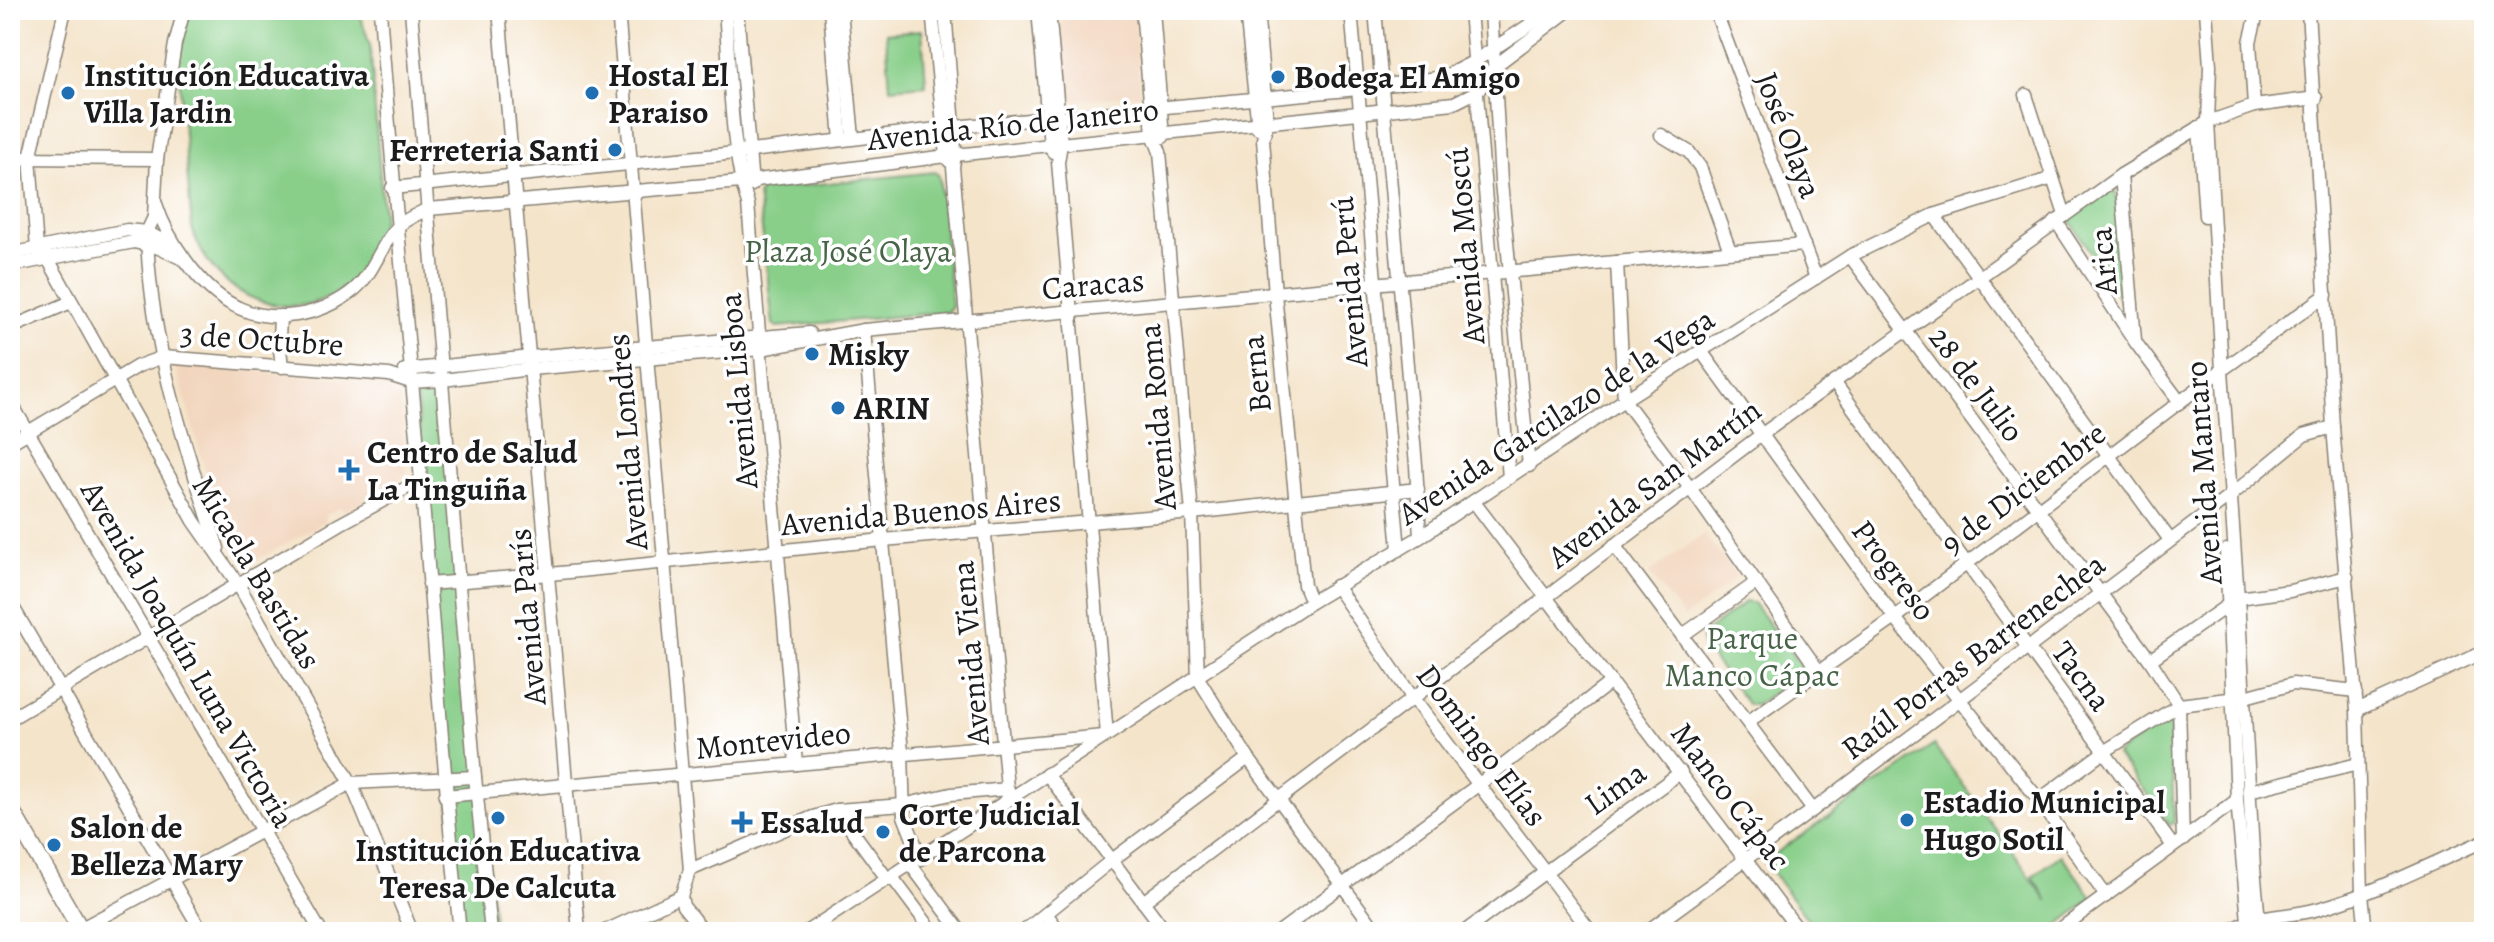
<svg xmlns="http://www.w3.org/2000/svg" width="2494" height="942" font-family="Alegreya,serif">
<rect width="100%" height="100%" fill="#fff"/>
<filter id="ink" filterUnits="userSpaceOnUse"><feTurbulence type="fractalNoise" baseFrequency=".0125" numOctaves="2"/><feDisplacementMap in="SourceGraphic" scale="16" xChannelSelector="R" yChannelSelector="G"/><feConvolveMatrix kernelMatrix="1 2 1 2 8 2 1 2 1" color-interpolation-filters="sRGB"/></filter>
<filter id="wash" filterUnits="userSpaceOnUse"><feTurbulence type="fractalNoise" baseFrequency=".006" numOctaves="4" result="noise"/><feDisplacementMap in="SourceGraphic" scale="32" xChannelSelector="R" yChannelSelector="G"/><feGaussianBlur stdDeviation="1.8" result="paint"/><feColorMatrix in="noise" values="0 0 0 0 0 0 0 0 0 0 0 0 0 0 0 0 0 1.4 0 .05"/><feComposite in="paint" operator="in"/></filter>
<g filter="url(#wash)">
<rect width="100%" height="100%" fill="#f4e4ca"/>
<g fill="#f2d5bd">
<polygon points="1059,10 1134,10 1141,95 1067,101"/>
<polygon points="175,365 391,382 400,391 406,471 402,478 344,511 341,507 326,515 326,521 246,566 218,515"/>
<polygon points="1704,534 1738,577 1684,618 1649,573"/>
</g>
<g fill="#89cf8a" stroke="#527653" stroke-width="2">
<path d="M 190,10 L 359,12 L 370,45 L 383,214 C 382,227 380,239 376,250 C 371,262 362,272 353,280 C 295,333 213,299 192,228 L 178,63 L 179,48 Z"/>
<polygon points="922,30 926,85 890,88 886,33"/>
<polygon points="935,172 939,176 952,306 947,312 777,327 773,324 758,194 762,190"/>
<polygon points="2115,186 2125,308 2069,218"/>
<polygon points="416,391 438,391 495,932 460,932"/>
<polygon points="1745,602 1753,603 1801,666 1798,675 1756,705 1748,705 1703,646 1702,635"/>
<polygon points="2170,717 2174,822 2170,825 2116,754"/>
<polygon points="1934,745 2048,901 2033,876 2061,855 2093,898 2049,932 1817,932 1764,861"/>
</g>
</g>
<g filter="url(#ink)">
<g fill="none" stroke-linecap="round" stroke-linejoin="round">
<g stroke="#888073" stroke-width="15">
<g id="minor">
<polyline points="65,10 30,158 37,249 48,259 194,521 238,584 351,783 412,932"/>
<path d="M 380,10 C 391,167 407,323 421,480 C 434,631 444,782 460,932"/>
<polyline points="411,10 475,777 491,932"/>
<polyline points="499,10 579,932"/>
<polyline points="618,10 690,870"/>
<path d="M 725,10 C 730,70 730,149 748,204 L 796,764"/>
<polyline points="737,10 752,185"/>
<polyline points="830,10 841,140"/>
<polyline points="841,10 853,138"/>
<polyline points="932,10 946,156 949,161"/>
<polyline points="945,10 954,127 955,155 953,167 1008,800"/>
<polyline points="1038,10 1050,145 1053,152"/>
<polyline points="1049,10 1061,144 1058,162 1107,735"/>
<polyline points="1142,10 1153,134 1160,152 1192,513 1198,678 1248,758 1377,932"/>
<polyline points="1153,10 1163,137"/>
<polyline points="1246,10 1258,128"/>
<polyline points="1257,10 1267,122 1263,139 1275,294 1304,585 1311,602"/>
<polyline points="1351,10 1399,550"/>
<polyline points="1375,10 1416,465 1420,537"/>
<polyline points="1470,10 1509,478"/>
<polyline points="1491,10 1501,182 1529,466"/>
<polyline points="1715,10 1816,278"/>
<polyline points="2206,10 2210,66 2208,122 2222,370 2238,598 2254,868 2260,932"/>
<polyline points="2308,10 2333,427 2357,710 2362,894 2366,932"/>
<polyline points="2026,95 2065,215"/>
<polyline points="2254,106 2250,42 2258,10"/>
<polyline points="2199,127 2205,216"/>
<polyline points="1661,135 1689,152 1700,167 1730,251"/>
<polyline points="10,158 157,159"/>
<polyline points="2121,175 2135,340"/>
<polyline points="392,188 717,155 954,127 1358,89 1444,77 1475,61 1552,10"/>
<path d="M 156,204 C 167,239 200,288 233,305 C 271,326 323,316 355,289 C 374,272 380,247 396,228 C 404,220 417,214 428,209 L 741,182 L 955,155 L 1454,103 L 1478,91 L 1495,66 L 1569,10"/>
<polyline points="1934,215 2170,540"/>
<polyline points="2056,221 2136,343 2180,402"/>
<path d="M 147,232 C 149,340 185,447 218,548"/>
<polyline points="134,242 147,232 154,217 157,159 175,44 184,10"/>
<polyline points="10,254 127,230 147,232 174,247"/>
<polyline points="1850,256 2150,660 2179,705 2183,840"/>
<polyline points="1617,262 1624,400 1690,488 1818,670"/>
<polyline points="10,266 134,242 159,248 185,260"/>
<polyline points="280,316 279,340 282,367"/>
<polyline points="10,328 71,302"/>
<polyline points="864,330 902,753 904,816 921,859"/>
<polyline points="1701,351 1895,618 2039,800 2106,896"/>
<polyline points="405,370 531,357 809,333"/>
<polyline points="1834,382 2173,846"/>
<polyline points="10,401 321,932"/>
<polyline points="10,443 138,366 163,357 389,375 411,382 443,380 530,369 761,349 864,330 1804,245"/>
<polyline points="1474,502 1800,932"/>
<polyline points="1614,545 1813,810"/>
<polyline points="2226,550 2237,800 2249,932"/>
<polyline points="429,584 550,574 883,540 1192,513 1418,489"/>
<polyline points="1336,586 1412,697 1591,932"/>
<polyline points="10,602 202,932"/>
<polyline points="1683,635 1757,582"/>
<polyline points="2150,660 2238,598 2290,591 2347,577"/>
<polyline points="2357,710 2484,652"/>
<polyline points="10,719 340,524 421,480"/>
<polyline points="1749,721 1895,618 2222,370 2326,295"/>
<polyline points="1047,774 1166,932"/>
<polyline points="2249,791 2358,764"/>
<polyline points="445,796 1104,736"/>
<polyline points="2039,800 2105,751 2179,705 2245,697 2293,684 2356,691"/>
<polyline points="837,810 888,880"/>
<polyline points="911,865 961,932"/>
<polyline points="892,877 933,932"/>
<polyline points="681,896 683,906 704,932"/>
<polyline points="1143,902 1761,435 2121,175 2208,122 2254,106 2316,98"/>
<polyline points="1047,915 1060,932"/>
<polyline points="76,931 351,783 475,777"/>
<polyline points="603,932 681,896 690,870 813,817 837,810 903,805 951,794 1008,789"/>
<polyline points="806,932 1311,602 1420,537 1624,400 1850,256 1934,215 2053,178"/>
<polyline points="1023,932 1112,860 1248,758"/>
<polyline points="1279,932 1478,785 1611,682"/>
<polyline points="1464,932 1681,772"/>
<polyline points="1646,932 1813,810 2230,496 2304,435 2333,427"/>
<polyline points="2056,932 2237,800"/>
<path d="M 2229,932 C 2255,913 2288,918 2318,909 C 2375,893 2430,864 2484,841"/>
</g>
</g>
<g stroke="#888073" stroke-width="19">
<polyline id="major" points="10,808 82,932"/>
</g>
<use href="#minor" stroke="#fff" stroke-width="12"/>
<use href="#major" stroke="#fff" stroke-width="16"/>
</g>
</g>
<g fill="#1f6fb2" stroke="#fff" stroke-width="3">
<circle cx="1278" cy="77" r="8"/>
<circle cx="68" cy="93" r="8"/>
<circle cx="592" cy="93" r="8"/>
<circle cx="615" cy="150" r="8"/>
<circle cx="812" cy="354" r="8"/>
<circle cx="838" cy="408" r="8"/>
<path d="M345 458h8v8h8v8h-8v8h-8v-8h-8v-8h8z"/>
<circle cx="498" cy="818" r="8"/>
<circle cx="1907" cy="820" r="8"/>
<path d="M738 810h8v8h8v8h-8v8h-8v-8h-8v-8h8z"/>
<circle cx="883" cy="832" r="8"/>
<circle cx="54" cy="845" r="8"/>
</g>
<g text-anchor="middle" stroke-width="7" stroke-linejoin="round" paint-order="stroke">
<g font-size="32" font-weight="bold" fill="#1c1c1c" stroke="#fff" text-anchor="start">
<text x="84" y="86">Institución Educativa<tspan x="84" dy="37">Villa Jardin</tspan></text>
<text x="608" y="86">Hostal El<tspan x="608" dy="37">Paraiso</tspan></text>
<text x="1294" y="88">Bodega El Amigo</text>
<text x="599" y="161" text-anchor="end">Ferreteria Santi</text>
<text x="828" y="365">Misky</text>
<text x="854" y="419">ARIN</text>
<text x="367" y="463">Centro de Salud<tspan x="367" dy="37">La Tinguiña</tspan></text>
<text x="1923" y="813">Estadio Municipal<tspan x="1923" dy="37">Hugo Sotil</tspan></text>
<text x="899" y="825">Corte Judicial<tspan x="899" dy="37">de Parcona</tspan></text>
<text x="760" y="833">Essalud</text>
<text x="70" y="838">Salon de<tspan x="70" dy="37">Belleza Mary</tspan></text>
<text x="498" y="861" text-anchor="middle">Institución Educativa<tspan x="498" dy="37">Teresa De Calcuta</tspan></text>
</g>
<g font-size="32" fill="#1c1c1c" stroke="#fff">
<text transform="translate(1013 124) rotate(-6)" y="11">Avenida Río de Janeiro</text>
<text transform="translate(1789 135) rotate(69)" y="11">José Olaya</text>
<text transform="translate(1465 246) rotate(-95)" y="11">Avenida Moscú</text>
<text transform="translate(2103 261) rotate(-95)" y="11">Arica</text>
<text transform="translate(1349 282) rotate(-95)" y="11">Avenida Perú</text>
<text transform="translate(1093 284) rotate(-5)" y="11">Caracas</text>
<text transform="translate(262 339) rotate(4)" y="11">3 de Octubre</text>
<text transform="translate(1256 374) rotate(-96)" y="11">Berna</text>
<text transform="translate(1977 384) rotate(53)" y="11">28 de Julio</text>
<text transform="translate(738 391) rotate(-95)" y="11">Avenida Lisboa</text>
<text transform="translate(1556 416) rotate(-33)" y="11">Avenida Garcilazo de la Vega</text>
<text transform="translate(1157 417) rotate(-95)" y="11">Avenida Roma</text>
<text transform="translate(627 442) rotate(-95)" y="11">Avenida Londres</text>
<text transform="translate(2203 473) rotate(-94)" y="11">Avenida Mantaro</text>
<text transform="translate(1654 483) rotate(-37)" y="11">Avenida San Martín</text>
<text transform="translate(2023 488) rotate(-37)" y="11">9 de Diciembre</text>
<text transform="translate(921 512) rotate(-5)" y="11">Avenida Buenos Aires</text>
<text transform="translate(1894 570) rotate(53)" y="11">Progreso</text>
<text transform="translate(257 572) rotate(59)" y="11">Micaela Bastidas</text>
<text transform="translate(527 617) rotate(-95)" y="11">Avenida París</text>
<text transform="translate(970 653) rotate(-95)" y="11">Avenida Viena</text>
<text transform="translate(188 654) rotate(60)" y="11">Avenida Joaquín Luna Victoria</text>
<text transform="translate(1973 656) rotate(-37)" y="11">Raúl Porras Barrenechea</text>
<text transform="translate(2082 676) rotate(54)" y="11">Tacna</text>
<text transform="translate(773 740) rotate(-6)" y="11">Montevideo</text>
<text transform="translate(1482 745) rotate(53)" y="11">Domingo Elías</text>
<text transform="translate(1615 788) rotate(-36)" y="11">Lima</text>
<text transform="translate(1731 796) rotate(53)" y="11">Manco Cápac</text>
</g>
<g font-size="32" fill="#486448" stroke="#fff">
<text x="848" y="262">Plaza José Olaya</text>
<text x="1752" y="649">Parque<tspan x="1752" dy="37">Manco Cápac</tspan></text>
</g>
</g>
<rect width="2494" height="942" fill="none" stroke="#fff" stroke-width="40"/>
</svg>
